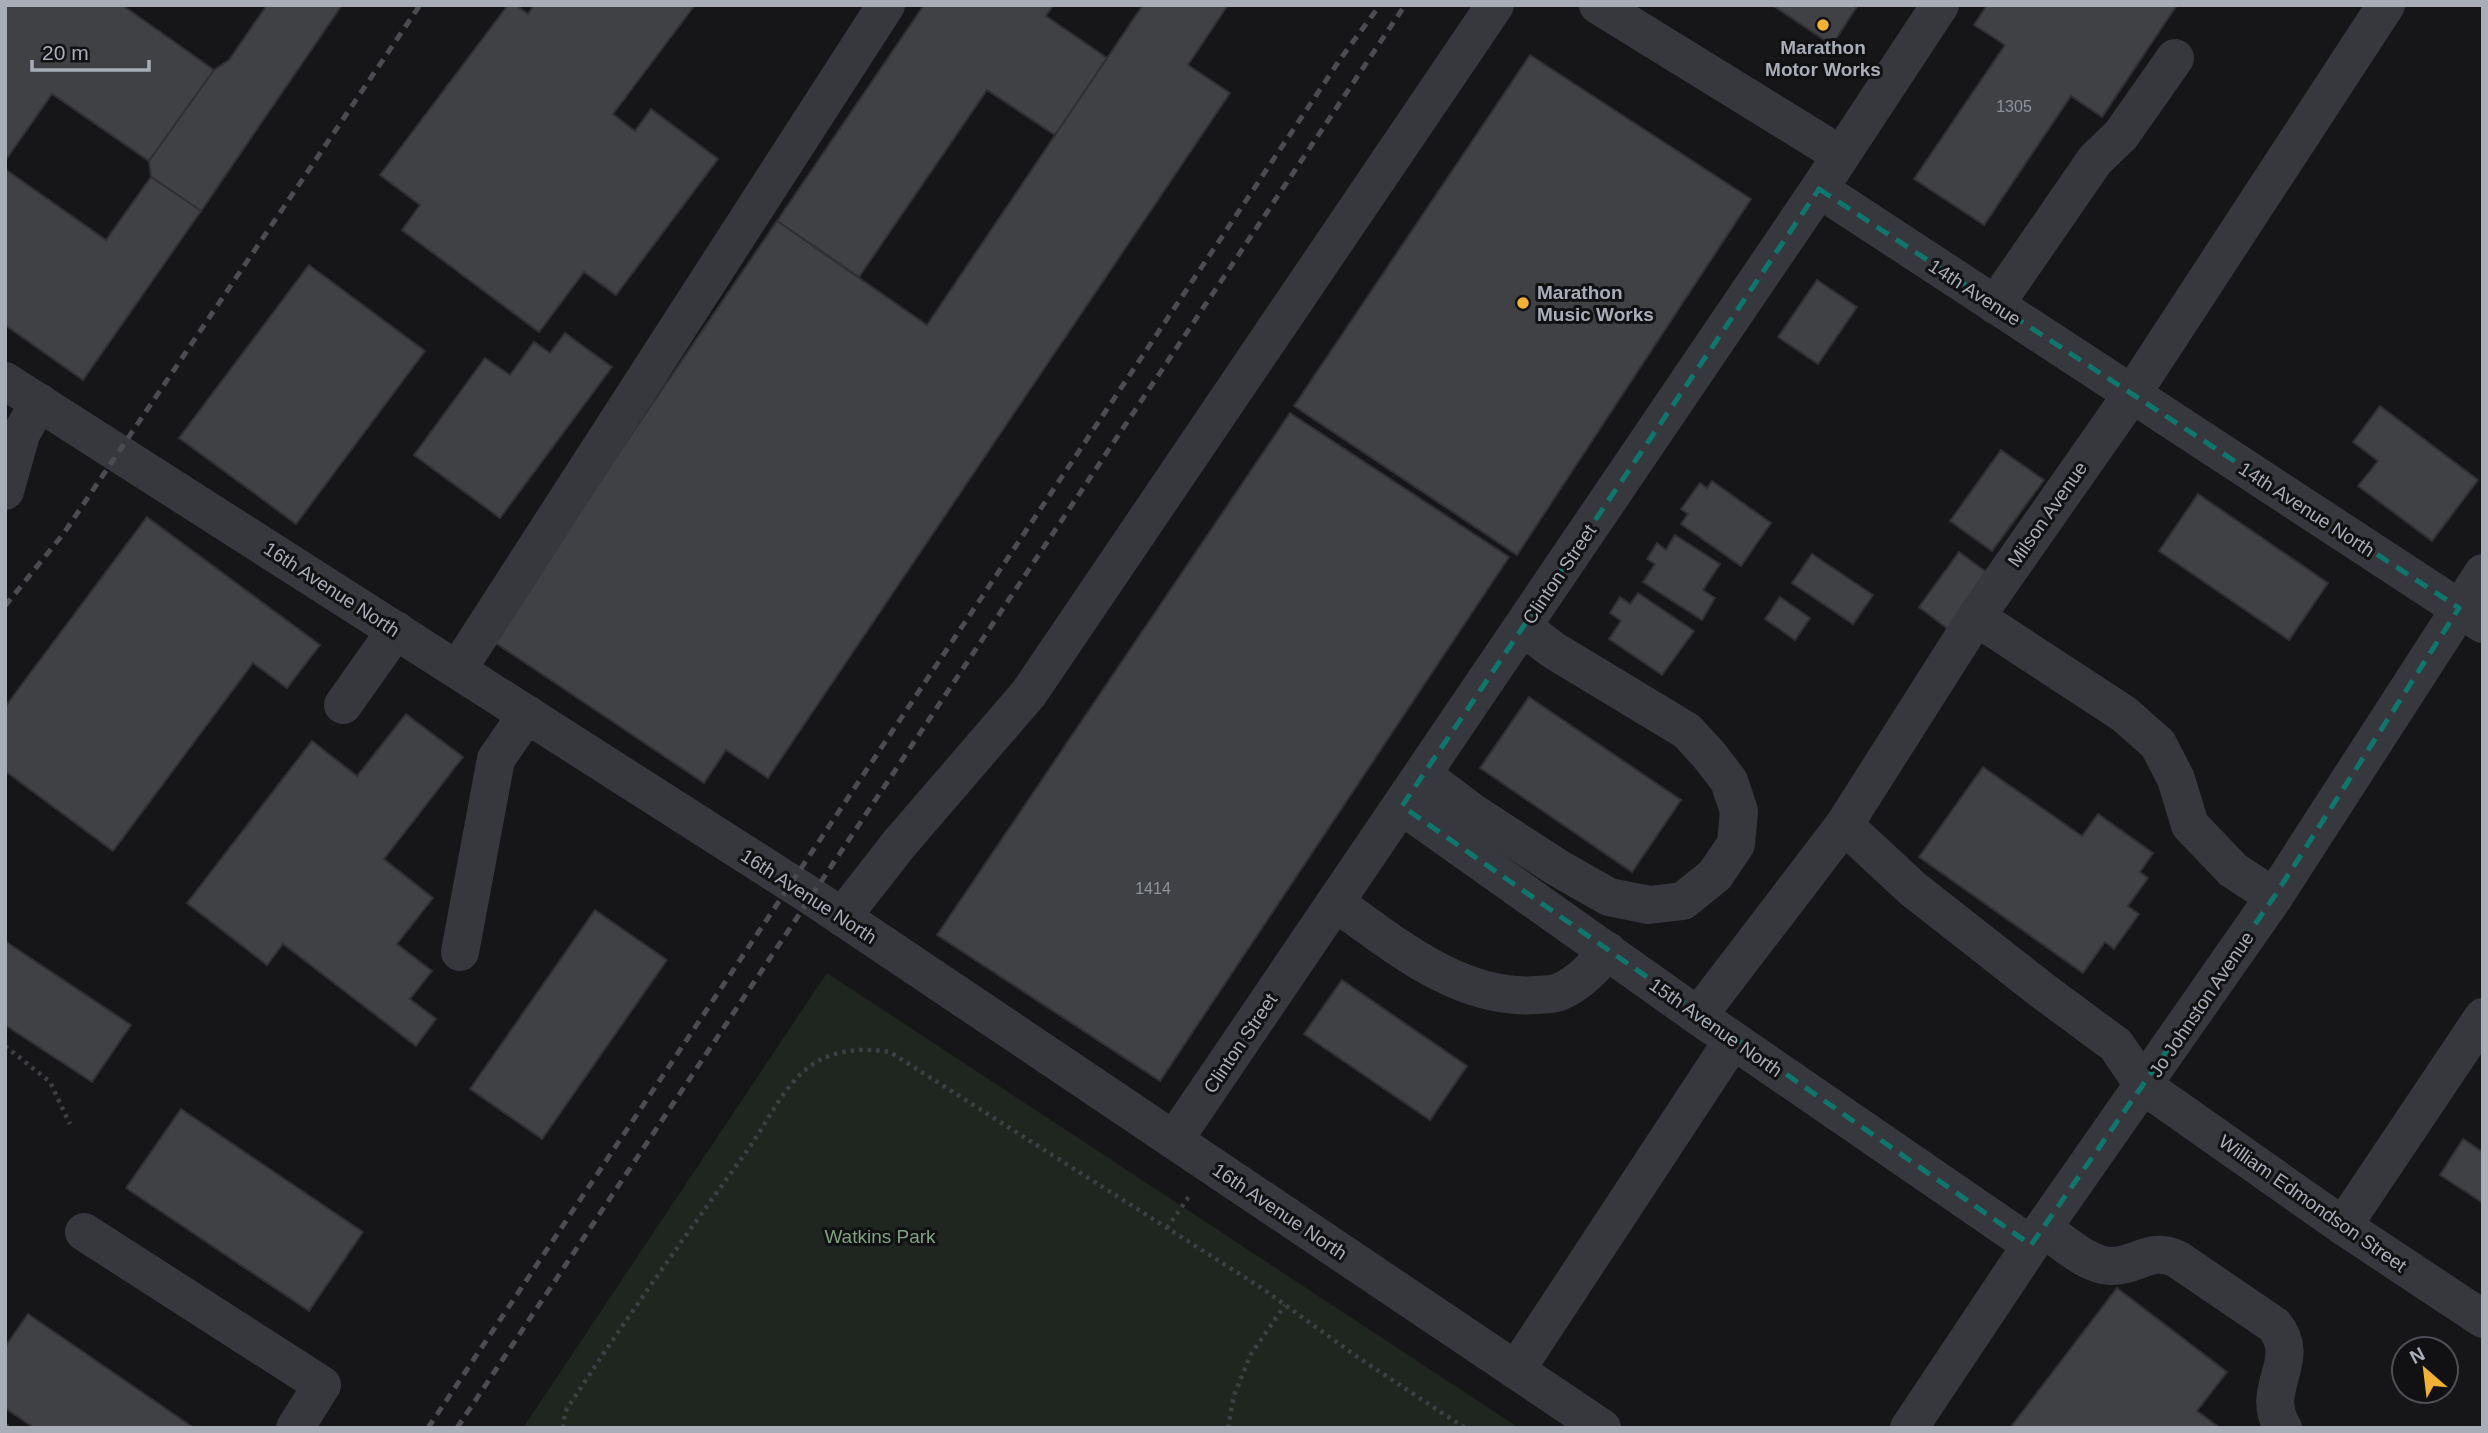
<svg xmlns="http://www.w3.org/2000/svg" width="2488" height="1433" font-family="Helvetica,sans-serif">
<rect width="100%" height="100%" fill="#161618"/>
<polygon fill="#1e261f" points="827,973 1519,1428 523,1428"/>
<g fill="#404145" stroke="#303034" stroke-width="2">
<polygon points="5,5 122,5 214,70 149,161 52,94 5,161"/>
<polygon points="267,5 342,5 201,211 151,177 149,161 214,70 229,60"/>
<polygon points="508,5 516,5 528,14 534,5 695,5 613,114 635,131 651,109 718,159 616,295 584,272 539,332 402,230 420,205 380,175"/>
<polygon points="924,5 1053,5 1046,16 1107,58 1055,135 987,90 859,277 777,221"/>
<polygon points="1143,5 1228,5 1188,65 1230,93 768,778 726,750 704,783 491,640 777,221 927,325"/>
<polygon points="1772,5 1858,5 1832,45"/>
<polygon points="1987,5 2177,5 2102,117 2071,96 1984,225 1914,179 2005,45 1974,25"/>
<polygon points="1530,55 1751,199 1517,555 1294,406"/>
<polygon points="5,169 106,240 151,177 201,211 83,380 5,325"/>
<polygon points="309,265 425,351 296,524 179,438"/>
<polygon points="1817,280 1857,307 1818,364 1778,337"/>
<polygon points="565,333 612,367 500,518 414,455 485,358 510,375 534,342 550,353"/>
<polygon points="2380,406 2478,480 2432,541 2358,486 2378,461 2353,442"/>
<polygon points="1290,413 1509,557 1160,1081 937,935"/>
<polygon points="2001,450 2044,480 1992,551 1950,521"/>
<polygon points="1712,481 1771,523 1741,566 1681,524 1688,514 1681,509 1700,483 1707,488"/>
<polygon points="2198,494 2328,583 2289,640 2159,551"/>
<polygon points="147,517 320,645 287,688 253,663 113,851 5,771 5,707"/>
<polygon points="1675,535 1720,564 1703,590 1715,598 1702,620 1643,582 1655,564 1647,559 1657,543 1666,550"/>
<polygon points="1959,552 1993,577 1952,632 1919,607"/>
<polygon points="1812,554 1873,595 1853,624 1792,583"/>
<polygon points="1638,593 1694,631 1662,675 1609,639 1621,621 1610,613 1620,597 1630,604"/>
<polygon points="1780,597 1810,618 1795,640 1765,619"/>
<polygon points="1529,697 1681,800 1632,872 1480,768"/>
<polygon points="406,714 463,757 384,859 433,898 397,944 432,971 410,999 436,1019 416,1046 283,944 267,965 187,903 312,741 357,776"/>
<polygon points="1983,767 2082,836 2098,814 2153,853 2140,872 2148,878 2128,906 2139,914 2114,949 2105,942 2083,973 1919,857"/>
<polygon points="595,910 667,960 542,1139 470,1089"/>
<polygon points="5,941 131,1025 92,1082 5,1025"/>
<polygon points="1342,980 1467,1066 1430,1120 1304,1034"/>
<polygon points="181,1109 363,1232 309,1311 126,1188"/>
<polygon points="2463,1139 2483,1152 2483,1203 2440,1175"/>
<polygon points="2117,1288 2227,1372 2197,1411 2220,1428 2010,1428"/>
<polygon points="28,1314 194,1428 34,1428 5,1408 5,1347"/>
</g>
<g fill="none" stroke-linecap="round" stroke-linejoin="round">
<g stroke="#3d3f44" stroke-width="4.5" stroke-dasharray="3.5 5" stroke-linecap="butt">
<polyline points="5,1046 50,1082 70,1124"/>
<polyline points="1167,1228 1190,1195"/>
<polyline points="5,1425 10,1428"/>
<path d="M 563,1428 L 565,1412 C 623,1322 686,1235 749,1148 C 769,1120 786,1079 818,1061 C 840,1049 866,1048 890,1052 L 1260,1287 L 1359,1358 L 1465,1428"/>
<polyline points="1228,1428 1234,1395 1251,1354 1285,1305"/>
</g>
<g stroke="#37383d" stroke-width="38">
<polyline points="1598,5 1841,155"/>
<polyline points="1819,189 2483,624"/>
<polyline points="1995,305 2095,160 2121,135 2175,58"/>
<polyline points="5,381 811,896 1602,1428"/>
<polyline points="5,491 21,434 39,402"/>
<polyline points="1976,617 2124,714 2158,744 2176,779 2190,825 2233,870 2274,897"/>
<polyline points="458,669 886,5"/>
<polyline points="343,705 396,630"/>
<polyline points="1423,775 1472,812 1558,868 1609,897 1649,905 1683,901 1715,875 1736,844 1739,811 1729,781 1709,755 1687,731 1553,650 1523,627"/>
<polyline points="1402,806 1698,1016 2031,1245"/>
<polyline points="1844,825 1913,889 2043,991 2116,1045 2144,1086 2343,1226 2483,1319"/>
<path d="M 1336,903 C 1395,945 1461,1001 1537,995 C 1544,994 1553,995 1559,992 C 1579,984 1594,967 1608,951"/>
<polyline points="842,917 899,844 1029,693 1495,5"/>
<polyline points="460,952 496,759 527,714"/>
<polyline points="1698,1016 1844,825 1976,617 2132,394 2386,5"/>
<polyline points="1174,1140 1819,189 1940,5"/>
<polyline points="2343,1226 2483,1017"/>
<path d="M 2044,1229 C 2062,1241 2087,1265 2110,1266 C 2136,1267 2150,1246 2177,1259 L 2274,1325 C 2304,1361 2258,1388 2283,1428"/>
<polyline points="84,1232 322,1385 295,1428"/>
<polyline points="1516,1370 1733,1040"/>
<polyline points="1909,1428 2031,1245 2274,897 2483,573"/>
</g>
<g stroke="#4a4c52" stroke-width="5" stroke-dasharray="9 7" stroke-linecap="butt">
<polyline points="5,606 64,533 420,5"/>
<polyline points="428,1428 1341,58 1380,5"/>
<polyline points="457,1428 1405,5"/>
</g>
</g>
<path fill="none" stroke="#0f766e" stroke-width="5" stroke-dasharray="14 9" stroke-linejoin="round" d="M 1819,189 L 2459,608 L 2274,897 L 2031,1245 L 1402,806 Z"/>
<g fill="#f2b134" stroke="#111113" stroke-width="2.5">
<circle cx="1823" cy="25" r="7"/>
<circle cx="1523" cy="303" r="7"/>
</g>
<g text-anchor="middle" stroke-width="6" stroke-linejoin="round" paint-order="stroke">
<g font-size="16" fill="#8e929b">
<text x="2014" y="112">1305</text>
<text x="1153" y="894">1414</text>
</g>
<g font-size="19" font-weight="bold" fill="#a8adb8" stroke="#111113">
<text x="1823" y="54">Marathon<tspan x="1823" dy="22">Motor Works</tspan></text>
<text x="1537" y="299" text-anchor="start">Marathon<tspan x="1537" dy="22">Music Works</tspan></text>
</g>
<g font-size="19" fill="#a8adb8" stroke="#111113">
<text transform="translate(1975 292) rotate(33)" y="7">14th Avenue</text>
<text transform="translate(2307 509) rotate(33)" y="7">14th Avenue North</text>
<text transform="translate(2047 514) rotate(-55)" y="7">Milson Avenue</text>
<text transform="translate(1559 574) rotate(-56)" y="7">Clinton Street</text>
<text transform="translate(332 589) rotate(33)" y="7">16th Avenue North</text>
<text transform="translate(809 896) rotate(33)" y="7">16th Avenue North</text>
<text transform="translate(2201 1004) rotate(-56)" y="7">Jo Johnston Avenue</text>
<text transform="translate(1716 1027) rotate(35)" y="7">15th Avenue North</text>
<text transform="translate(1240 1043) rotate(-56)" y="7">Clinton Street</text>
<text transform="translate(2313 1203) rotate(35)" y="7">William Edmondson Street</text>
<text transform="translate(1280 1211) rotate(34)" y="7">16th Avenue North</text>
</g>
<g font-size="19" fill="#7fa381" stroke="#111113">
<text x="880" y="1243">Watkins Park</text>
</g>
</g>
<rect width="2488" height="1433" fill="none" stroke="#a8adb8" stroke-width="14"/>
<g transform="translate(2425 1370) rotate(332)"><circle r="33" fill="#111113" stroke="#4d4f55" stroke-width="2"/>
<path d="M0-5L12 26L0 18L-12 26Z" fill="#f2b134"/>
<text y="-10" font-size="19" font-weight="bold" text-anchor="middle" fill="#a8adb8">N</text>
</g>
<path d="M32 60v10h117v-10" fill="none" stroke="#a8adb8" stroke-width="3.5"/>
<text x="42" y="60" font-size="21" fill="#a8adb8" stroke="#111113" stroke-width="5" paint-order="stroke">20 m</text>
</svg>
